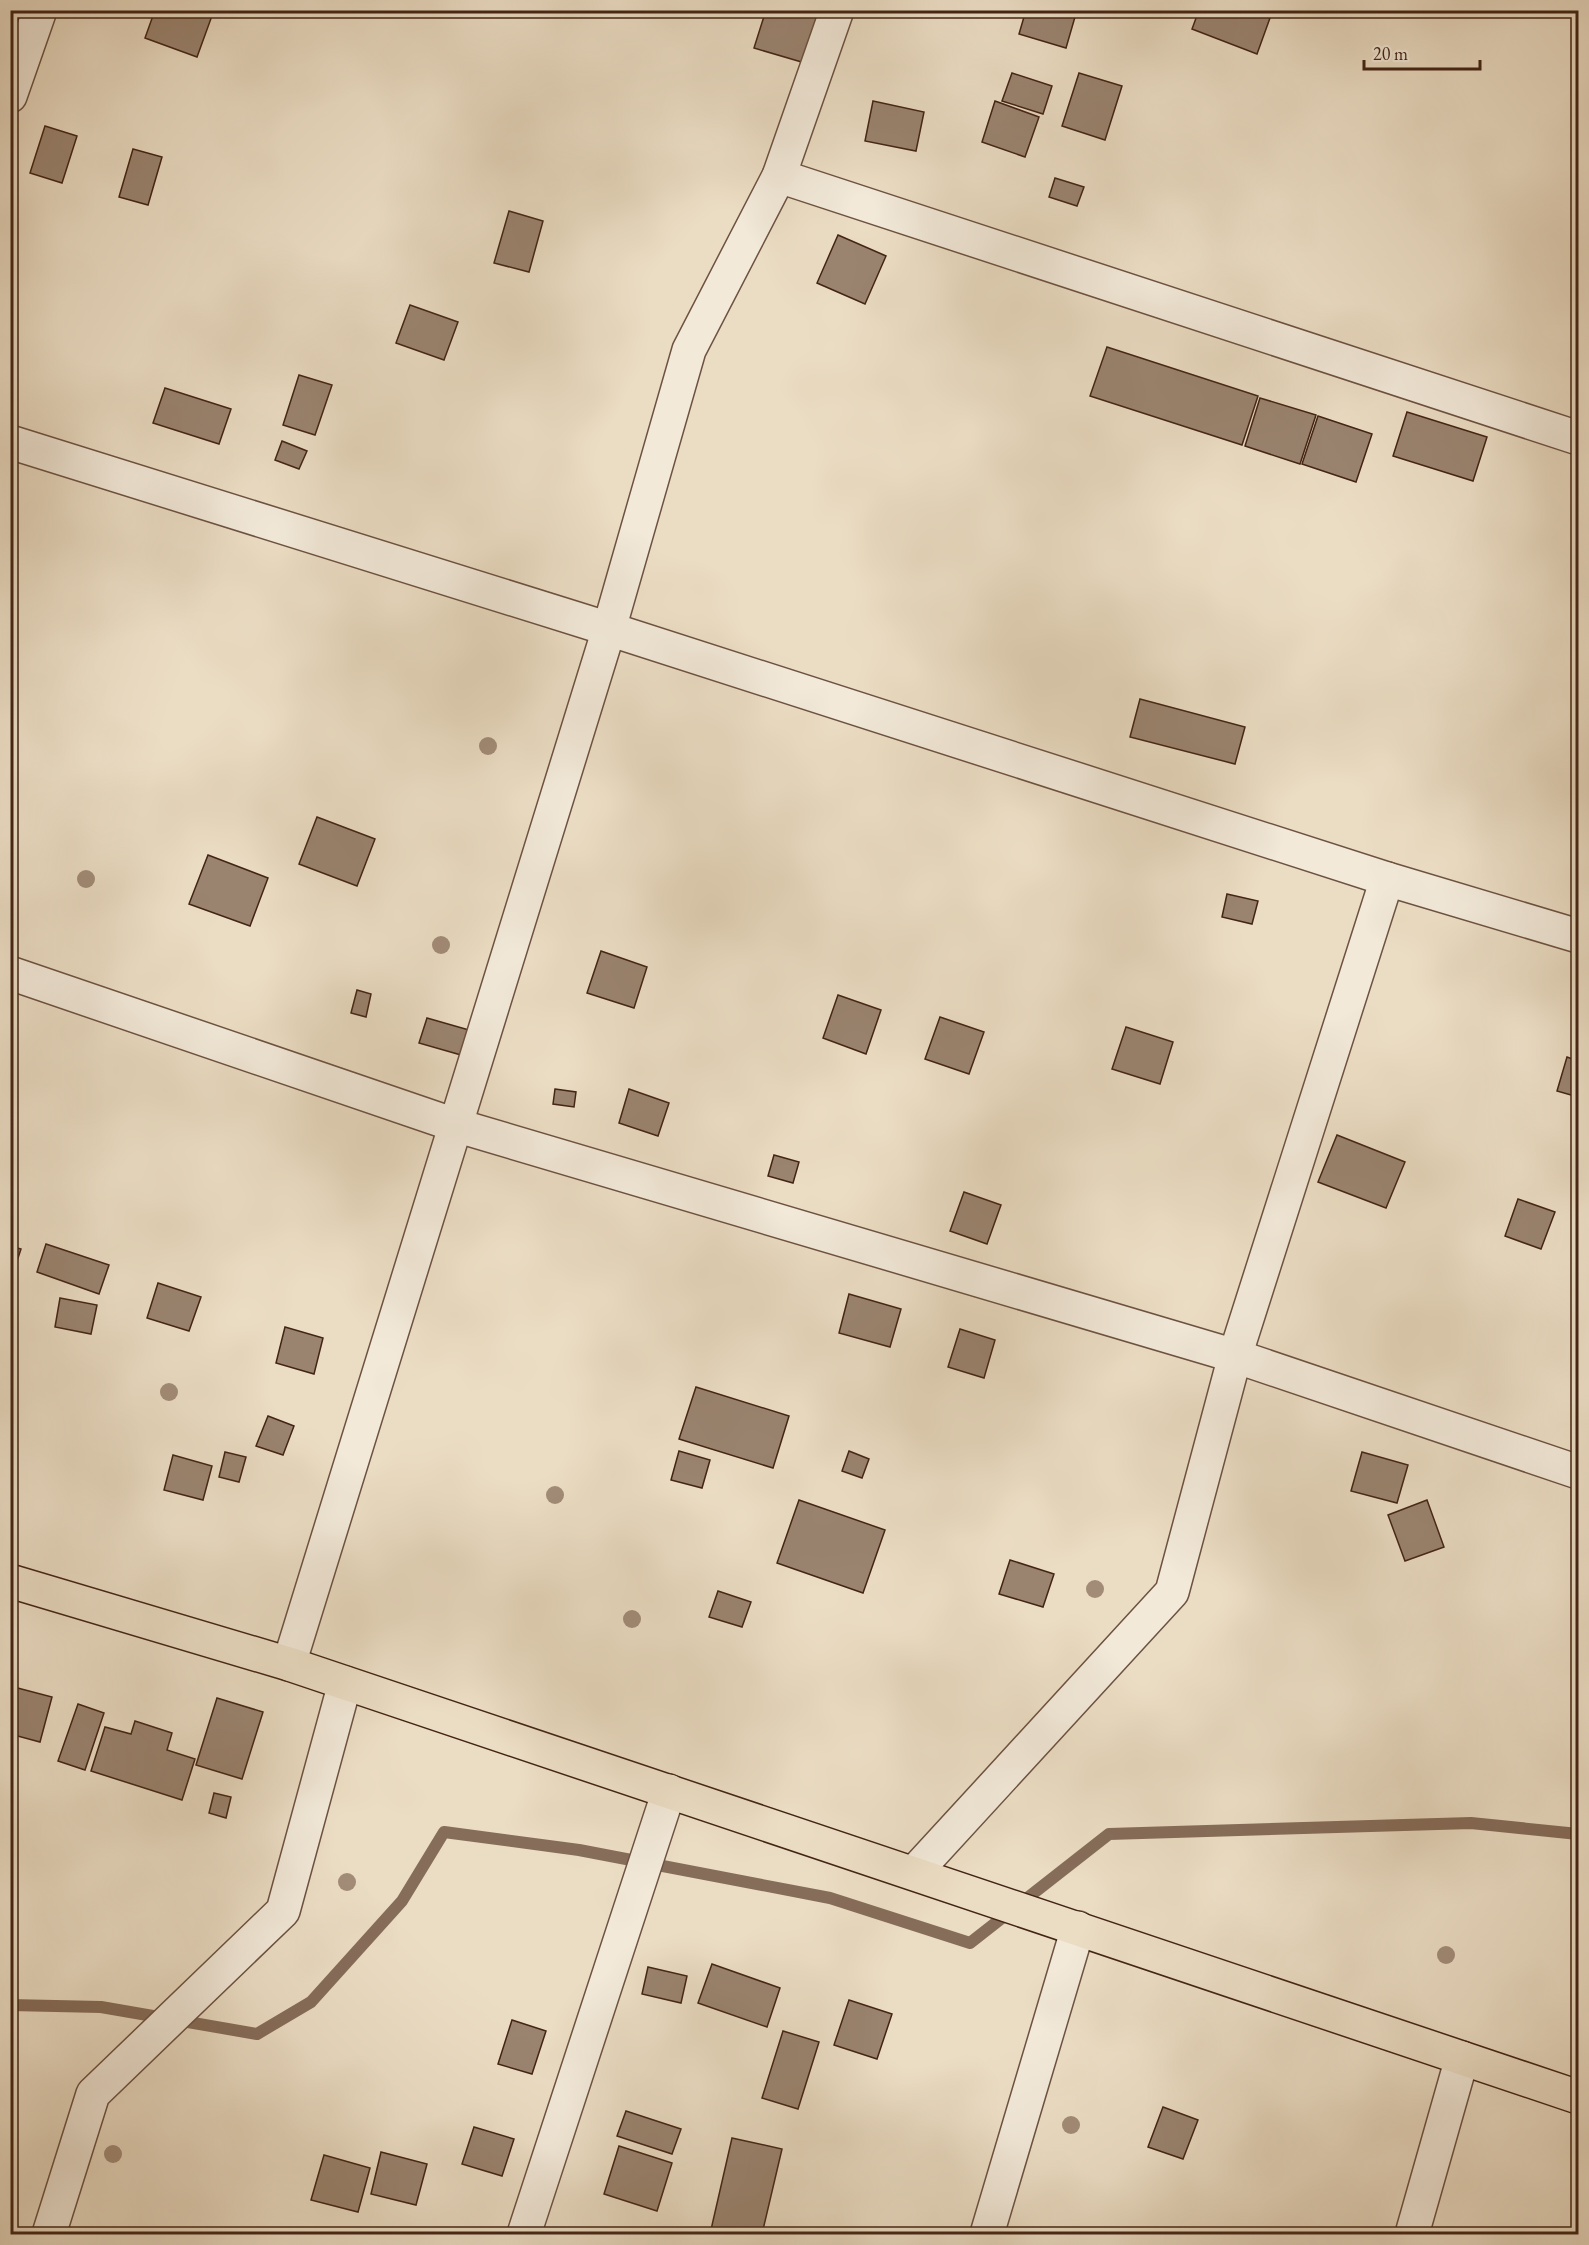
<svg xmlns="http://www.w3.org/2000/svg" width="1589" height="2245" font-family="'EB Garamond',serif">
<rect width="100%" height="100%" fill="#ebddc4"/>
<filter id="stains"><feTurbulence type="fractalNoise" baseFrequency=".00333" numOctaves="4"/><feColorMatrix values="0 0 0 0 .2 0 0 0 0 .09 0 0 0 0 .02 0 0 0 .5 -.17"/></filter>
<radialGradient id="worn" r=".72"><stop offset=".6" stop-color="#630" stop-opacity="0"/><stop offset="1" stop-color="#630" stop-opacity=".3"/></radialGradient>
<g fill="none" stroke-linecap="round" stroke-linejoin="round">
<polyline stroke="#866d5a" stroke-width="12" points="10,2005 101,2007 257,2034 311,2002 402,1901 444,1832 579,1850 830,1898 970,1943 1109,1834 1471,1823 1578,1834"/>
</g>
<g fill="#9a8470" stroke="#432415" stroke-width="1.5">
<polygon points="155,10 206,10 213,13 197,57 145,38"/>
<polygon points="766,10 821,10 805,63 754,48"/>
<polygon points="1026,10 1077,10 1066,48 1019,34"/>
<polygon points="1199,10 1249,10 1270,18 1257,54 1192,29"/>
<polygon points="1012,73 1052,86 1043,114 1002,101"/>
<polygon points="1079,73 1122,86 1105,140 1062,126"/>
<polygon points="873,101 924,112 916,151 865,141"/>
<polygon points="995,101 1039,117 1025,157 982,142"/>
<polygon points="45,126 77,136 62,183 30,173"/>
<polygon points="133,149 162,157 148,205 119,197"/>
<polygon points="1055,178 1084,187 1077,206 1049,197"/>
<polygon points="509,211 543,221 529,272 494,263"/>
<polygon points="838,235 886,256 865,304 817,283"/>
<polygon points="410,305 458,322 444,360 396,343"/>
<polygon points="1107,347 1258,396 1242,445 1090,396"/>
<polygon points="299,375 332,385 315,435 283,425"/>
<polygon points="165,388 231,409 219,444 153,423"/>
<polygon points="1260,398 1316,415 1300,464 1245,446"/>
<polygon points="1407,412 1487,437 1473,481 1393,456"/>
<polygon points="1318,416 1372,434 1356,482 1302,464"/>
<polygon points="282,441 307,451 299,469 275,460"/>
<polygon points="1140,699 1245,727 1235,764 1130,737"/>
<polygon points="317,817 375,839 357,886 299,864"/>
<polygon points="208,855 268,878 250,926 189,904"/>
<polygon points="1227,894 1258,901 1252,924 1222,917"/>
<polygon points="601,951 647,967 634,1008 587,993"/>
<polygon points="357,990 371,994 366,1017 351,1013"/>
<polygon points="838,995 881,1010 866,1054 823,1038"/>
<polygon points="940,1017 984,1032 969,1074 925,1059"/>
<polygon points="427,1018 476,1032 468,1057 419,1043"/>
<polygon points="1126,1027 1173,1042 1160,1084 1112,1069"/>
<polygon points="1567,1057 1578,1061 1578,1097 1557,1091"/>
<polygon points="555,1089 576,1092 574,1107 553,1104"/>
<polygon points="629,1089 669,1103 658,1136 619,1123"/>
<polygon points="1337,1135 1405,1162 1386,1208 1318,1182"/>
<polygon points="774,1155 799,1162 793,1183 768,1176"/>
<polygon points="964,1192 1001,1205 987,1244 950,1231"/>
<polygon points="1518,1199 1555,1212 1541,1249 1505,1236"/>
<polygon points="46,1244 109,1265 99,1294 37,1272"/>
<polygon points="10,1246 21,1249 10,1282"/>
<polygon points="158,1283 201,1297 189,1331 147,1318"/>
<polygon points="849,1294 901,1309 890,1347 839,1333"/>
<polygon points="60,1298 97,1305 91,1334 55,1327"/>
<polygon points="285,1327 323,1338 314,1374 276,1363"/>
<polygon points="960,1329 995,1340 984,1378 948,1367"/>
<polygon points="696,1387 789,1416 773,1468 679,1439"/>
<polygon points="268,1416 294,1426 283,1455 256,1446"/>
<polygon points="679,1451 710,1460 702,1488 671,1480"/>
<polygon points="849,1451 869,1459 862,1478 842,1471"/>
<polygon points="225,1452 246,1457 239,1482 219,1477"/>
<polygon points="1362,1452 1408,1465 1397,1503 1351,1491"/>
<polygon points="173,1455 212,1466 203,1500 164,1490"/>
<polygon points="799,1500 885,1530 863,1593 777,1563"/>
<polygon points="1427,1500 1444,1547 1405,1561 1388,1515"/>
<polygon points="1010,1560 1054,1574 1043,1607 999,1594"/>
<polygon points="718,1591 751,1602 742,1627 709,1617"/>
<polygon points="10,1686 52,1697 40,1742 10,1734"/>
<polygon points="217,1698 263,1712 242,1779 196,1765"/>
<polygon points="78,1704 104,1713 85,1770 58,1761"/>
<polygon points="135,1721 172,1733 167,1750 195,1759 182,1800 91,1771 105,1727 131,1734"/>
<polygon points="214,1793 231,1797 226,1818 209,1813"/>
<polygon points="712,1964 780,1988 767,2027 698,2003"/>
<polygon points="648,1967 687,1976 681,2003 642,1994"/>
<polygon points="849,2000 892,2014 877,2059 834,2045"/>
<polygon points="512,2020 546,2031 532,2074 498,2064"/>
<polygon points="783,2031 819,2042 798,2109 762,2098"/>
<polygon points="1163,2107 1198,2120 1183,2159 1148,2147"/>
<polygon points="626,2111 681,2129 672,2154 617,2136"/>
<polygon points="474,2127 514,2139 502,2176 462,2164"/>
<polygon points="732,2138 782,2149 762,2234 710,2234"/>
<polygon points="619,2146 672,2163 657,2211 604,2194"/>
<polygon points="381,2152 427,2164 416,2205 371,2194"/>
<polygon points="324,2155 370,2168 358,2212 311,2200"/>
</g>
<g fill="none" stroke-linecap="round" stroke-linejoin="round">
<g stroke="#6d5241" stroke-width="36">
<g id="minor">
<polyline points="10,96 40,10"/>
<polyline points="779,176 1578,438"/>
<polyline points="10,442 609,629 1387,879 1578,936"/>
<polyline points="10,973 455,1125 1235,1356 1578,1472"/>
<polyline points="289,1664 609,629 689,350 779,176 837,10"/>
<polyline points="914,1873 1172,1592 1235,1356 1387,879"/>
<polyline points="49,2234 93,2094 283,1911 345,1683"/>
<polyline points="524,2234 669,1791"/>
<polyline points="987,2234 1078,1928"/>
<polyline points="1412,2234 1462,2058"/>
</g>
</g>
<g stroke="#432415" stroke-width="36">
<polyline id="major" points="10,1581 289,1664 1578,2097"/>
</g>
<use href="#minor" stroke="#f2e9d9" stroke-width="33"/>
<use href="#major" stroke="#ebddc4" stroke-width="33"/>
</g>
<g fill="#a28c78">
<circle cx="488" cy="746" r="9"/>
<circle cx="86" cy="879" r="9"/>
<circle cx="441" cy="945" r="9"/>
<circle cx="169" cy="1392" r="9"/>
<circle cx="555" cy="1495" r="9"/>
<circle cx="1095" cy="1589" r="9"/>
<circle cx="632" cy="1619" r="9"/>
<circle cx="347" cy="1882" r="9"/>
<circle cx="1446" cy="1955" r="9"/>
<circle cx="1071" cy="2125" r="9"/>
<circle cx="113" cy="2154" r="9"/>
</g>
<rect width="1589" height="2245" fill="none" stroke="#ebddc4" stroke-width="36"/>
<rect x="12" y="12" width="1565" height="2221" fill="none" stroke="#432415" stroke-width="3"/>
<rect x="18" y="18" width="1553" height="2209" fill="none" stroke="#432415" stroke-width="1.5"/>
<path d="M1364 60v9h116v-9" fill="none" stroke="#432415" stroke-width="3"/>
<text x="1373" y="60" font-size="18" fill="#432415" stroke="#f2e9d9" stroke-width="4.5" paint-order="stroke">20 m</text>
<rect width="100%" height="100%" filter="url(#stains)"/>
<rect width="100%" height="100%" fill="url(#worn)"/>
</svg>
